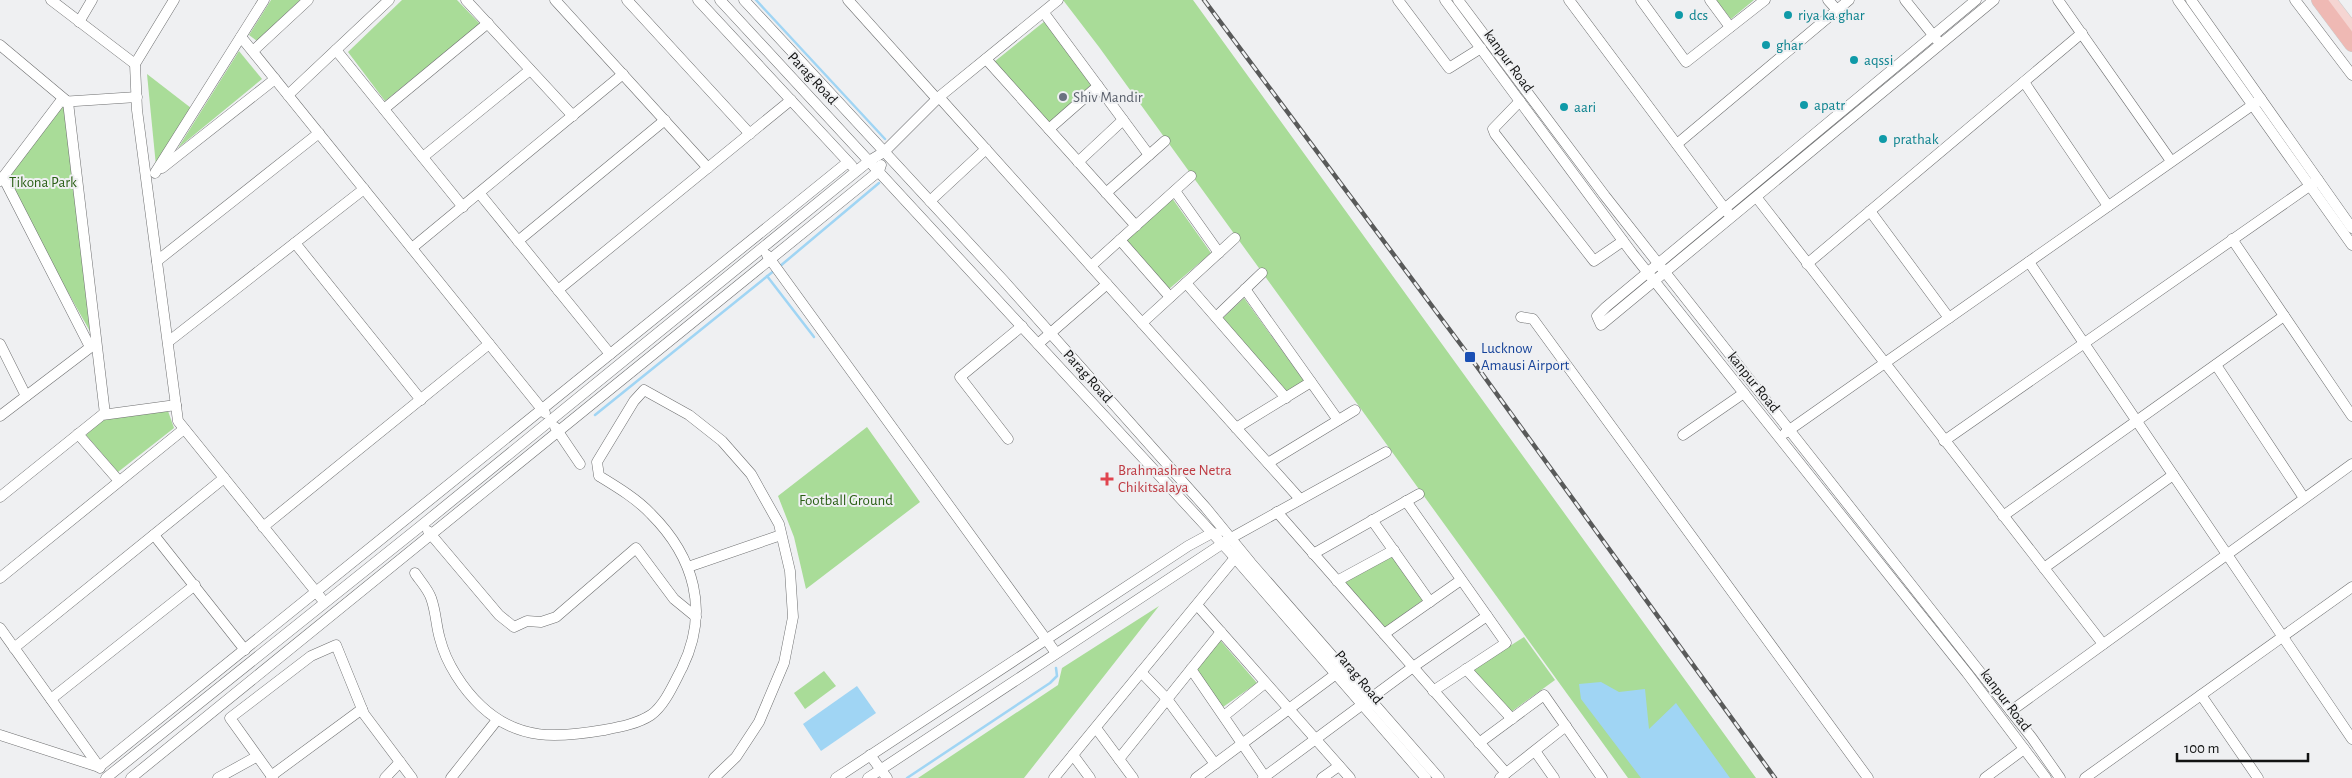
<svg xmlns="http://www.w3.org/2000/svg" width="2352" height="778" font-family="'Alegreya Sans',sans-serif">
<rect width="100%" height="100%" fill="#eff0f2"/>
<g fill="#a9dc98">
<polygon points="271,0 300,0 257,41 249,35"/>
<polygon points="402,0 457,0 480,24 385,101 348,52"/>
<polygon points="1063,0 1193,0 1756,778 1628,778 1099,47"/>
<polygon points="1716,0 1754,0 1731,19"/>
<polygon points="1045,21 1093,85 1048,124 994,62"/>
<polygon points="239,51 262,79 178,148"/>
<polygon points="147,74 191,108 156,166"/>
<polygon points="64,102 96,342 3,177"/>
<polygon points="1172,198 1211,253 1169,289 1126,240"/>
<polygon points="1244,298 1304,381 1287,392 1222,319"/>
<polygon points="168,411 174,428 118,472 86,435 103,419"/>
<polygon points="867,427 920,502 806,589 794,537 778,496"/>
<polygon points="1391,555 1423,600 1385,628 1344,581"/>
<polygon points="1159,606 1024,778 918,778 1058,685 1062,668"/>
<polygon points="1524,637 1555,680 1511,712 1472,670"/>
<polygon points="1220,640 1257,683 1223,707 1196,670"/>
<polygon points="824,671 836,686 805,709 794,693"/>
</g>
<g fill="#a0d5f4">
<polygon points="1601,682 1619,692 1645,689 1649,729 1676,703 1730,778 1641,778 1581,699 1579,684"/>
<polygon points="857,686 876,713 821,751 803,724"/>
</g>
<g fill="none" stroke-linecap="round" stroke-linejoin="round">
<g stroke="#a0d5f4" stroke-width="2.5">
<polyline points="756,0 885,139"/>
<polyline points="779,267 879,183"/>
<polyline points="767,276 814,337"/>
<polyline points="595,415 775,270"/>
<polyline points="907,778 1050,683 1057,676 1056,668"/>
</g>
<g stroke="#6e6f70" stroke-width="11">
<g id="minor">
<polyline points="51,0 135,64"/>
<polyline points="174,0 135,64 137,110 178,421 321,598"/>
<polyline points="466,0 573,116"/>
<polyline points="555,0 708,168"/>
<polyline points="627,0 750,134"/>
<polyline points="698,0 852,166"/>
<polyline points="720,0 1228,550 1426,778"/>
<polyline points="744,0 1003,280 1206,508 1251,563 1439,778"/>
<polyline points="848,0 937,99"/>
<polyline points="1398,0 1449,68 1481,48"/>
<polyline points="1445,0 1632,253 1967,673 2046,778"/>
<polyline points="1458,0 1605,196 2032,738 2060,778"/>
<polyline points="1569,0 1728,213"/>
<polyline points="1641,0 1686,62 1765,0"/>
<polyline points="1710,0 1730,27"/>
<polyline points="1828,0 1837,10"/>
<polyline points="1905,0 1937,40"/>
<polyline points="1976,0 1606,307 1597,316 1601,325 1994,0"/>
<polyline points="2058,0 2171,161"/>
<polyline points="2178,0 2352,245"/>
<polyline points="2191,0 2352,228"/>
<polyline points="2295,0 2352,75"/>
<polyline points="1044,13 1149,155"/>
<polyline points="79,22 92,0"/>
<polyline points="241,37 545,413"/>
<polyline points="0,45 68,102 105,414"/>
<polyline points="336,50 463,207"/>
<polyline points="253,51 308,0"/>
<polyline points="986,59 1136,226"/>
<polyline points="2024,82 2108,206"/>
<polyline points="288,95 389,0"/>
<polyline points="939,97 1300,499"/>
<polyline points="1520,101 1493,129 1495,134 1594,261 1623,241"/>
<polyline points="384,109 488,23"/>
<polyline points="1049,129 1098,86"/>
<polyline points="1677,144 1849,0"/>
<polyline points="423,157 530,70"/>
<polyline points="1078,162 1123,120"/>
<polyline points="162,168 275,79"/>
<polyline points="155,173 264,0"/>
<polyline points="3,177 90,347"/>
<polyline points="0,181 60,102 137,97"/>
<polyline points="1175,191 1219,253"/>
<polyline points="1106,193 1165,141"/>
<polyline points="480,194 610,354"/>
<polyline points="1757,198 2103,644"/>
<polyline points="930,201 986,149"/>
<polyline points="1870,211 1949,318"/>
<polyline points="2232,239 2352,416"/>
<polyline points="1120,240 1170,297"/>
<polyline points="518,241 665,120"/>
<polyline points="295,243 421,400"/>
<polyline points="412,248 623,74"/>
<polyline points="767,255 1056,653"/>
<polyline points="157,261 319,133"/>
<polyline points="2029,262 2352,739"/>
<polyline points="1807,264 2082,33"/>
<polyline points="1091,266 1191,176"/>
<polyline points="1186,283 1286,398"/>
<polyline points="1245,289 1338,420"/>
<polyline points="558,290 791,100"/>
<polyline points="1216,317 1262,273"/>
<polyline points="1521,317 1533,319 1868,778"/>
<polyline points="1142,323 1235,238"/>
<polyline points="168,342 364,189"/>
<polyline points="0,344 26,396"/>
<polyline points="1038,344 1107,284"/>
<polyline points="2216,365 2304,498"/>
<polyline points="0,416 96,343"/>
<polyline points="555,427 580,464"/>
<polyline points="1236,428 1311,382"/>
<polyline points="1785,433 2261,99"/>
<polyline points="78,434 119,481"/>
<polyline points="1683,435 1744,393"/>
<polyline points="1008,439 960,377 1022,326"/>
<polyline points="1944,441 2318,180"/>
<polyline points="1268,463 1355,410"/>
<polyline points="0,497 102,415 176,405"/>
<polyline points="1406,501 1506,643 1433,691"/>
<polyline points="1277,512 1506,773"/>
<polyline points="2003,516 2284,316"/>
<polyline points="1372,520 1430,602"/>
<polyline points="263,527 489,344"/>
<polyline points="428,531 499,615 514,627 527,621 541,622 556,617 636,548 674,599 696,617"/>
<polyline points="154,535 245,650"/>
<polyline points="1313,554 1419,494"/>
<polyline points="688,567 781,535"/>
<polyline points="2044,568 2173,475"/>
<path d="M 415,573 C 420,581 428,589 431,598 C 436,611 436,626 440,639 C 446,663 463,689 481,706 C 518,741 557,738 604,730 C 620,727 637,724 651,715 C 665,705 674,683 682,668 C 710,611 694,557 651,514 C 637,499 617,487 599,476 L 597,462 L 634,401 L 644,390 L 689,415 L 722,441 L 751,474 L 779,524 L 790,571 L 793,617 L 784,663 L 759,722 L 736,757 L 714,778"/>
<polyline points="0,578 184,429"/>
<polyline points="1337,581 1394,550"/>
<polyline points="1197,605 1350,778"/>
<polyline points="0,628 100,768"/>
<polyline points="1384,634 1461,580"/>
<polyline points="14,648 224,478"/>
<polyline points="1191,669 1265,777"/>
<polyline points="1466,669 1512,719"/>
<polyline points="1141,672 1167,699 1215,764"/>
<polyline points="2201,695 2258,778"/>
<polyline points="51,699 195,585"/>
<polyline points="2011,711 2352,464"/>
<polyline points="1224,716 1265,683"/>
<polyline points="1096,728 1133,778"/>
<polyline points="0,735 99,767 848,162"/>
<polyline points="1479,743 1544,695 1602,778"/>
<polyline points="1535,751 1554,778"/>
<polyline points="870,755 887,778"/>
<polyline points="1073,755 1090,778"/>
<polyline points="1119,759 1221,632"/>
<polyline points="271,776 362,709"/>
<polyline points="106,778 422,525 869,161 884,152 939,97 1058,0"/>
<polyline points="131,778 879,171 881,165"/>
<polyline points="218,778 256,757"/>
<polyline points="273,778 230,718 311,656 336,645 364,714 412,778"/>
<polyline points="385,778 400,762"/>
<polyline points="451,778 497,720"/>
<polyline points="836,778 1188,546 1212,533 1217,534"/>
<polyline points="868,778 1231,538 1386,452"/>
<polyline points="1054,778 1239,553"/>
<polyline points="1196,778 1336,674"/>
<polyline points="1263,778 1413,667 1487,616"/>
<polyline points="1322,778 1339,766"/>
<polyline points="1500,778 1566,726"/>
<polyline points="1985,778 2024,749"/>
<polyline points="2085,778 2352,587"/>
</g>
</g>
<g stroke="#cbcbcb" stroke-width="15">
<polyline id="major" points="2329,0 2352,30"/>
</g>
<g stroke="#cbcbcb" stroke-width="16">
<polyline id="highway" points="2319,0 2352,44"/>
</g>
<use href="#minor" stroke="#fff" stroke-width="10"/>
<use href="#major" stroke="#f5d5d2" stroke-width="14"/>
<use href="#highway" stroke="#efb9b4" stroke-width="15"/>
<g stroke="#595a5a" stroke-width="4.5">
<polyline id="rail" points="1204,0 1470,357 1775,778"/>
</g>
<use href="#rail" stroke="#eff0f2" stroke-width="2.5" stroke-dasharray="8" stroke-linecap="butt"/>
</g>
<g fill="#0f9aa8" stroke="#eff0f2" stroke-width="2">
<circle cx="1679" cy="15" r="5"/>
<circle cx="1788" cy="15" r="5"/>
<circle cx="1766" cy="45" r="5"/>
<circle cx="1854" cy="60" r="5"/>
<circle cx="1804" cy="105" r="5"/>
<circle cx="1564" cy="107" r="5"/>
<circle cx="1883" cy="139" r="5"/>
</g>
<circle fill="#6b7280" stroke="#eff0f2" stroke-width="2" cx="1063" cy="97" r="5"/>
<rect fill="#1a4fb4" stroke="#eff0f2" stroke-width="2" x="1464" y="351" width="12" height="12" rx="2.5"/>
<path fill="#e0444e" stroke="#eff0f2" stroke-width="2" d="M1104.5 471.5h5v5h5v5h-5v5h-5v-5h-5v-5h5z"/>
<g text-anchor="middle" stroke-width="4" stroke-linejoin="round" paint-order="stroke">
<g font-size="15" fill="#0d838f" stroke="#eff0f2" text-anchor="start">
<text x="1689" y="20">dcs</text>
<text x="1798" y="20">riya ka ghar</text>
<text x="1776" y="50">ghar</text>
<text x="1864" y="65">aqssi</text>
<text x="1814" y="110">apatr</text>
<text x="1574" y="112">aari</text>
<text x="1893" y="144">prathak</text>
</g>
<g font-size="15" fill="#121313" stroke="#eff0f2">
<text transform="translate(1509 61) rotate(54)" y="5">kanpur Road</text>
<text transform="translate(813 78) rotate(47)" y="5">Parag Road</text>
<text transform="translate(1088 376) rotate(48)" y="5">Parag Road</text>
<text transform="translate(1754 382) rotate(51)" y="5">kanpur Road</text>
<text transform="translate(1359 677) rotate(50)" y="5">Parag Road</text>
<text transform="translate(2006 700) rotate(53)" y="5">kanpur Road</text>
</g>
<g font-size="15" fill="#5b616d" stroke="#eff0f2" text-anchor="start">
<text x="1073" y="102">Shiv Mandir</text>
</g>
<g font-size="15" fill="#2a5f15" stroke="#eff0f2">
<text x="43" y="187">Tikona Park</text>
<text x="846" y="505">Football Ground</text>
</g>
<g font-size="15" fill="#164399" stroke="#eff0f2" text-anchor="start">
<text x="1481" y="353">Lucknow<tspan x="1481" dy="17">Amausi Airport</tspan></text>
</g>
<g font-size="15" fill="#be3a42" stroke="#eff0f2" text-anchor="start">
<text x="1118" y="475">Brahmashree Netra<tspan x="1118" dy="17">Chikitsalaya</tspan></text>
</g>
</g>
<path d="M2177 753v8h131v-8" fill="none" stroke="#121313" stroke-width="2.5"/>
<text x="2184" y="753" font-size="15" fill="#121313" stroke="#eff0f2" stroke-width="4" paint-order="stroke">100 m</text>
</svg>
